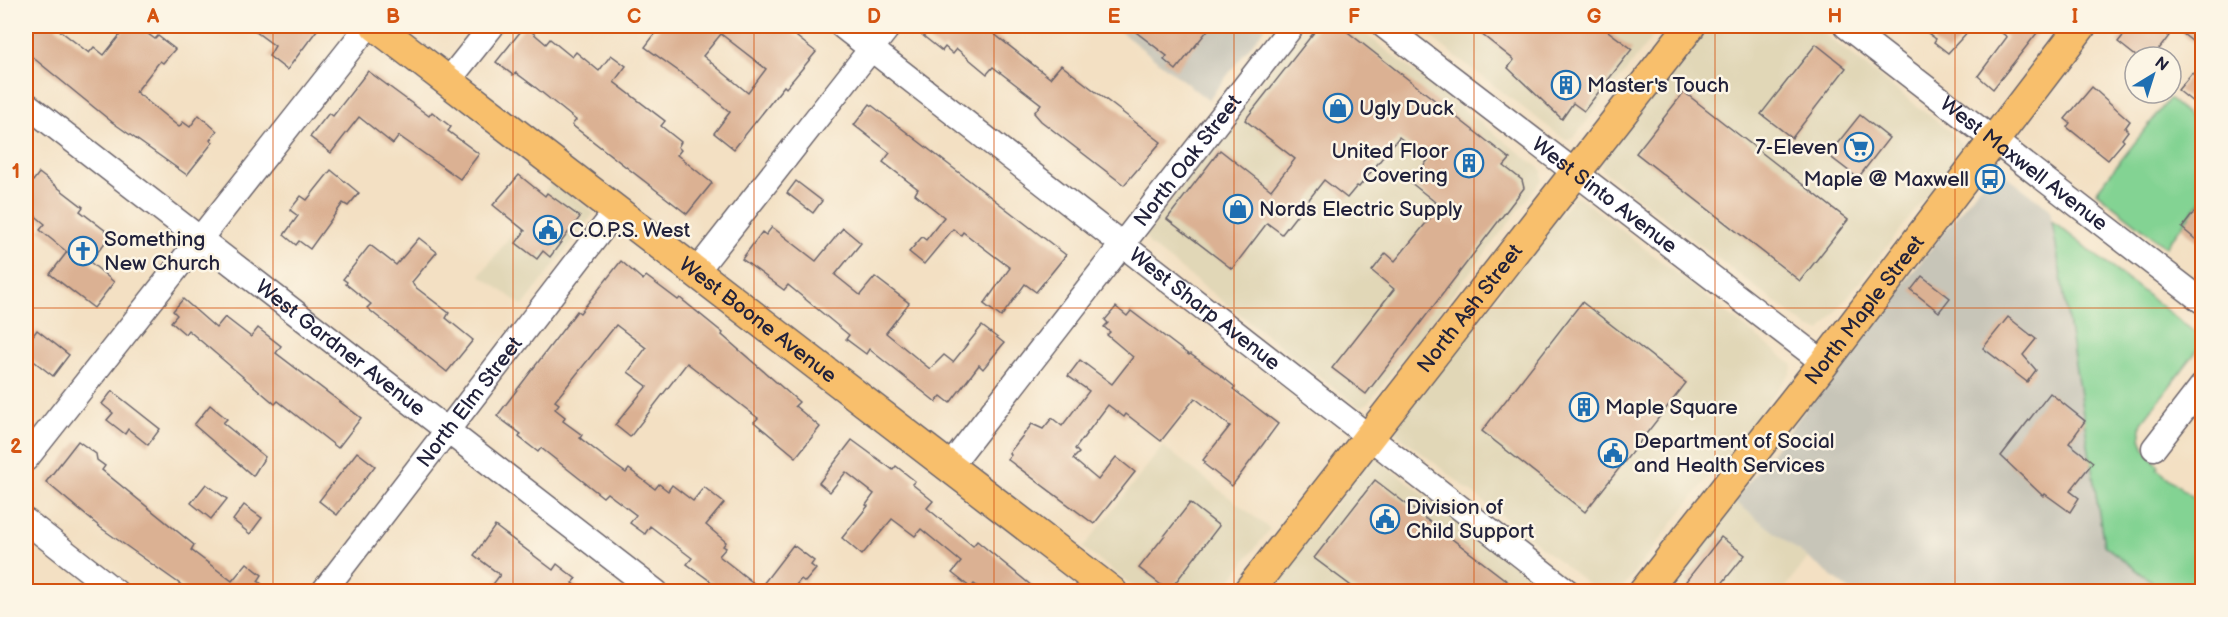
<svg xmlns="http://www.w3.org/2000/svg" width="2228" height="617" font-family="'Balsamiq Sans',sans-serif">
<rect width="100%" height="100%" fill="#fcf5e5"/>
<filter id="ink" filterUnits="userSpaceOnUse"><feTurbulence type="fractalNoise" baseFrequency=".0167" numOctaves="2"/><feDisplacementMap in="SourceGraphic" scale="12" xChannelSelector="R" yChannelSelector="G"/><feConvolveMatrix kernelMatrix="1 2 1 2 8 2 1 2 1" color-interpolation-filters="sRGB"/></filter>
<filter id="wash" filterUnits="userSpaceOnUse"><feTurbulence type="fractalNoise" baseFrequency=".008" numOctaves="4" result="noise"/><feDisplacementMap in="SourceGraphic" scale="24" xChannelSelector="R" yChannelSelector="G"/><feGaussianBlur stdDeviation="1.35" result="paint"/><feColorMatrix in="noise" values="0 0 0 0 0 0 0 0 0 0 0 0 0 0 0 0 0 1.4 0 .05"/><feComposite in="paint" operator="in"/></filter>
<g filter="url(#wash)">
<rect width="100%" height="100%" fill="#f3e0c3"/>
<g fill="#e1d7b7">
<polygon points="1304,26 1355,26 1542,170 1542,180 1369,402 1363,406 1358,406 1150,245 1145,235"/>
<polygon points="1416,26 1661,26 1575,136 1569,139 1564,139"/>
<polygon points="1706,26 1814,26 1951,132 1962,145 1959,155 1821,331 1810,329 1602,170 1601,165 1605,156"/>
<polygon points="553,181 594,213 523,306 480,275"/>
<polygon points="1574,197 1582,199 1793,365 1791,372 1620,591 1597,591 1395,432 1394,428"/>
<polygon points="1163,446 1270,529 1222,591 1139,591 1083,548"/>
<polygon points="1375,458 1381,461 1550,592 1267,592 1370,460"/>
<polygon points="1734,501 1808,558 1783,591 1665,592"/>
</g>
<g fill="#c7c5b8">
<polygon points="1113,26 1266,26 1208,100"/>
<polygon points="1991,172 2001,172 2050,209 2104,545 2164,591 1851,591 1734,501"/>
</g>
<g fill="#83d393" stroke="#527a67" stroke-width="1.5">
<polygon points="2169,99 2202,126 2202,199 2166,247 2096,192"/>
<path d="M 2052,221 L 2202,338 L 2202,344 L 2142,422 C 2137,441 2147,453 2159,466 L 2157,469 L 2202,504 L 2202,591 L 2164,591 L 2104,545 Z"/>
</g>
<g id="blocks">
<g fill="#dbb193" fill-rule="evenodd">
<polygon points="26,26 54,26 89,53 94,47 104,55 127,26 137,26 155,39 158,36 175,49 163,63 160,61 136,92 179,127 183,122 190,127 199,115 217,131 210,140 213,142 187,175 112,122 26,52"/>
<polygon points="248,26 320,26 287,70 269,56 275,46"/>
<polygon points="525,26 546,44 550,39 572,57 576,52 599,71 611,55 626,66 614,82 665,121 661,126 681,142 678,147 681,150 677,155 712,183 687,214 572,125 576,120 535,87 516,73 513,75 496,62"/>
<path d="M 661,26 L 783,26 L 816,52 L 786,88 L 784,86 L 734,149 L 714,133 L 730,112 L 695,83 L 645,47 ZM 721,34 L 766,69 L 748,93 L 703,56 Z"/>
<polygon points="929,26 984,26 1050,78 1061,65 1161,142 1124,185 1041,121 1034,113 1041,104 993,67 987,74 957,49 953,54 945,47 942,51 922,35"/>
<polygon points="1128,26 1211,26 1176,70 1164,60 1167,56"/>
<polygon points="1319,26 1340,26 1446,109 1510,159 1504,166 1522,180 1524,188 1366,394 1332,368 1394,289 1372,271 1386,253 1395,261 1440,206 1410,182 1428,160 1399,137 1359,187 1357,186 1347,198 1324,180 1282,234 1267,223 1232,269 1167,219 1220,150 1271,190 1295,159 1245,120"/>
<polygon points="1471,26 1601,26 1632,49 1584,111 1573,103 1562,119 1508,68 1514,60"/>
<polygon points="1918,26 1973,26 1948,53 1934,42 1936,39"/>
<polygon points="1993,26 2028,26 2037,33 1993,89 1978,76 2007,37"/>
<polygon points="2131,26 2156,26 2169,36 2153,57 2137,57 2118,42"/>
<polygon points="2173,26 2202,26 2202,49"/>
<polygon points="1816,44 1846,68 1792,138 1761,114"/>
<polygon points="368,71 429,116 432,112 451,127 448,131 479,154 460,179 399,136 393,144 359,117 331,153 310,137 329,113 333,116"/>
<polygon points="2192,73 2202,82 2202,92 2194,103 2178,90"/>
<polygon points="2092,87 2130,121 2125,128 2128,131 2122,139 2124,141 2108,160 2067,127 2070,123 2065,119"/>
<polygon points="1684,92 1848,220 1800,281 1636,153"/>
<polygon points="870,104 1066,255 1036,292 1025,284 1001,317 984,304 1010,268 963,232 961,235 953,229 924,264 909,252 922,237 926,240 944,217 915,194 918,189 883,162 890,153 854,125"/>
<polygon points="1860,115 1889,138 1858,178 1828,155"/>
<polygon points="331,170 359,193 348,206 343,203 310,249 299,241 296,245 284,235 298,216 290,210 301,196 307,200"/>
<polygon points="39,173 83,207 80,211 111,235 90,262 114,282 94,308 50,274 67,252 40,230 45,224 26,208 26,176 33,181"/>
<polygon points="519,175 545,196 547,193 580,217 550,257 543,251 537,259 516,243 525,231 493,205"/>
<polygon points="796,181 822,201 813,213 787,193"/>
<polygon points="2202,202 2202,245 2182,228"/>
<polygon points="772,227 816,261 843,228 861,243 835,275 860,295 875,277 909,303 886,333 930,369 944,355 953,362 982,326 1004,343 983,369 979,365 950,403 941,396 936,402 869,349 866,354 846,339 849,335 788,285 784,290 742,259 762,232 766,235"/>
<polygon points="419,238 437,252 412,282 414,286 449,313 446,318 473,340 447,372 367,308 371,304 346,284 347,282 343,279 370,245 396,265"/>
<polygon points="621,261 643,280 646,276 678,300 680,298 723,333 722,335 799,402 795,406 820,427 796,457 754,422 758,418 687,363 630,437 615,425 647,386 628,372 646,348 616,325 555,401 559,404 555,409 565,417 563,421 582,435 580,438 612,463 626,473 629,469 655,489 659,484 668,491 672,485 693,501 704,487 724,503 706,525 726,542 723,546 726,548 719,556 760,588 793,545 814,561 811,565 816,569 805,582 801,579 791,591 724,591 687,564 692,558 650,526 645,534 630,523 636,515 607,493 603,497 541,448 538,452 519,437 521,434 497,416 577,311 580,313"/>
<polygon points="1922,276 1950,298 1939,312 1911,290"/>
<polygon points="183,299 216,328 225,317 251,337 258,328 281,346 276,353 361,418 338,448 278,401 275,404 262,393 188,330 185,334 171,322 177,315 173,311"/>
<polygon points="1582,302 1686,383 1585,512 1482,431"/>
<polygon points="1116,307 1127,316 1131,311 1189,355 1190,354 1219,374 1235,387 1233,389 1278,424 1232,486 1204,464 1206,462 1203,460 1230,426 1195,398 1161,441 1126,414 1124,417 1108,405 1075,449 1079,453 1073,459 1098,480 1116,457 1135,472 1094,524 1007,459 1011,455 1009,453 1032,424 1043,429 1052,418 1062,426 1089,391 1068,376 1080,360 1112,384 1133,357 1107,335 1110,332 1104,327 1108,323 1105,320"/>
<polygon points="2008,317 2036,339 2023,355 2036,370 2027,382 1983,348"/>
<polygon points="37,330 69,355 53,376 26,355 26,345"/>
<polygon points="112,391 160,429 148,445 128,429 125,434 107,420 113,413 102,404"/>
<polygon points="2050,393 2085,421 2069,443 2093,462 2070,491 2079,498 2070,512 2045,494 2043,496 2001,456"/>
<polygon points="210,405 227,419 223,423 265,457 253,476 194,425"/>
<polygon points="852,440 893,470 896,466 915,481 912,484 933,501 927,508 973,546 977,541 1038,591 983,591 974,584 971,588 952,573 961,562 921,529 915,536 892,519 862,555 842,538 868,506 866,505 874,494 846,472 830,492 819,483"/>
<polygon points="78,441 96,454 97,460 105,466 102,470 194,545 191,550 232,581 247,563 262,575 258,581 271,591 190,591 101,528 46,482"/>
<polygon points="357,452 375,466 337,515 319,501"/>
<polygon points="1375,480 1520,591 1358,591 1314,558"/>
<polygon points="206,484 227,499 211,519 191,503"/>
<polygon points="1190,503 1219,526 1169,591 1139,568"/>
<polygon points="244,505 262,518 250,534 233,520"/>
<polygon points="495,526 553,570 557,564 576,579 573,583 584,591 488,591 500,575 474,555"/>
<polygon points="1721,537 1745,555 1716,591 1685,591 1690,584 1686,581"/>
</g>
</g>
</g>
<g filter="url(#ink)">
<use href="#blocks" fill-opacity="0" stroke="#6b646b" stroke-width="1.5"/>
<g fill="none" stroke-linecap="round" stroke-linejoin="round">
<g stroke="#6b646b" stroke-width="27">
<g id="minor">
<path id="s1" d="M 842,26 L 1568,592"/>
<path id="s2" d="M 1384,26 L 1824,363"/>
<path id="s3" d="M 1846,26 L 2202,301"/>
<polyline points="448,81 492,26"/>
<path id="s4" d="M 26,104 L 656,592"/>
<polyline points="696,272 889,26"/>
<polyline points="2154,448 2202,386"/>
<polyline points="26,459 368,26"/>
<path id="s5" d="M 950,466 L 1292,26"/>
<polyline points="26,521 116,592"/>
<path id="s6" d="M 323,592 L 616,211"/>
</g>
</g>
<g stroke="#6b646b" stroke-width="33">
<g id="major">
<path id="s7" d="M 376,26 L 1112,592"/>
<path id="s8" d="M 1248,592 L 1690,26"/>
<path id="s9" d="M 1644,592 L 1824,363 L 2081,26"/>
</g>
</g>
<use href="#minor" stroke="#fff" stroke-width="24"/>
<use href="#major" stroke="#f8bf6c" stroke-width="30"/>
</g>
</g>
<path fill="none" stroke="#d45411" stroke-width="1.5" stroke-opacity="0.55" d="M 273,26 L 273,592M 513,26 L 513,592M 754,26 L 754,592M 994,26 L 994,592M 1234,26 L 1234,592M 1474,26 L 1474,592M 1715,26 L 1715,592M 1955,26 L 1955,592M 26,308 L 2202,308"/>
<defs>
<g id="building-ring" transform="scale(1.5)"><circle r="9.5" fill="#fcf5e5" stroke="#1f6fb2" stroke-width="1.5"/><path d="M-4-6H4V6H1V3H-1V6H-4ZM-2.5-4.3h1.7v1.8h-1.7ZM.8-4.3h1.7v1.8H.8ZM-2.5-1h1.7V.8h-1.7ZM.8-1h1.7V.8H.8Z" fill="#1f6fb2"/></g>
<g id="shop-ring" transform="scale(1.5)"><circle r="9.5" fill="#fcf5e5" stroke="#1f6fb2" stroke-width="1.5"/><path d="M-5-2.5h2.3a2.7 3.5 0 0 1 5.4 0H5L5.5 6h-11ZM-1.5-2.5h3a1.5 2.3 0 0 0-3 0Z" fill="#1f6fb2"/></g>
<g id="supermarket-ring" transform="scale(1.5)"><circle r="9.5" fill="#fcf5e5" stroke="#1f6fb2" stroke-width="1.5"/><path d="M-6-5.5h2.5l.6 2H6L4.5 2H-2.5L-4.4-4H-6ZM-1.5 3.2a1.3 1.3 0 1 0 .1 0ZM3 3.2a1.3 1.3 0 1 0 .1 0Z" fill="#1f6fb2"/></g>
<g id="bus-ring" transform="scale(1.5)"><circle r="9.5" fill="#fcf5e5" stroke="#1f6fb2" stroke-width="1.5"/><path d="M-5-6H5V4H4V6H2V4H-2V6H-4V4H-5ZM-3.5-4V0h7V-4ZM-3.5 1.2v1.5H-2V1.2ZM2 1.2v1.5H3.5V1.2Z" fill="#1f6fb2"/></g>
<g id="civic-ring" transform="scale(1.5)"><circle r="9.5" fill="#fcf5e5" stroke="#1f6fb2" stroke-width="1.5"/><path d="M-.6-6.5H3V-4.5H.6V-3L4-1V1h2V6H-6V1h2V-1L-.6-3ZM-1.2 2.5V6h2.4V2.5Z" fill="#1f6fb2"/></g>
<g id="church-ring" transform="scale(1.5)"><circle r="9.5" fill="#fcf5e5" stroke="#1f6fb2" stroke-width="1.5"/><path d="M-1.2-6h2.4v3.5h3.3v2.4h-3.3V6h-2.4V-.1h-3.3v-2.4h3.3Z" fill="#1f6fb2"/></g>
</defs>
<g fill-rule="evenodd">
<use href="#building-ring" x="1566" y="85"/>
<use href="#shop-ring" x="1338" y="108"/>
<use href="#supermarket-ring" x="1859" y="147"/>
<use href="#building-ring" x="1469" y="163"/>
<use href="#bus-ring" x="1990" y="179"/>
<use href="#shop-ring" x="1238" y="209"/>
<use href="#civic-ring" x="548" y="230"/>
<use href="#church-ring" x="83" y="251"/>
<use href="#building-ring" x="1584" y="407"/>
<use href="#civic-ring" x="1613" y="453"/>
<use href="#civic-ring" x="1385" y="519"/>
</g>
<g text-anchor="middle" stroke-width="5" stroke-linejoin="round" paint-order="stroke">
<g font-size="21" fill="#22223b" stroke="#fcf5e5" text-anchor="start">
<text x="1587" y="92">Master's Touch</text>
<text x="1359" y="115">Ugly Duck</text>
<text x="1838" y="154" text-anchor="end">7-Eleven</text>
<text x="1448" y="158" text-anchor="end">United Floor<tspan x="1448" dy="24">Covering</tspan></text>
<text x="1969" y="186" text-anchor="end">Maple @ Maxwell</text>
<text x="1259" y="216">Nords Electric Supply</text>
<text x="569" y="237">C.O.P.S. West</text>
<text x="104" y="246">Something<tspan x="104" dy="24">New Church</tspan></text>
<text x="1605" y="414">Maple Square</text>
<text x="1634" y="448">Department of Social<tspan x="1634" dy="24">and Health Services</tspan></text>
<text x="1406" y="514">Division of<tspan x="1406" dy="24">Child Support</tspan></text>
</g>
<g font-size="21" fill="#22223b" stroke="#fcf5e5">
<text dy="7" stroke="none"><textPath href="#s5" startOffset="387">North Oak Street</textPath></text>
<text dy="7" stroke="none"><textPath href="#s3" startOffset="225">West Maxwell Avenue</textPath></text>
<text dy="7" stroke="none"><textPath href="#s2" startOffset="278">West Sinto Avenue</textPath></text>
<text dy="7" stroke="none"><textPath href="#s1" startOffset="460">West Sharp Avenue</textPath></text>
<text dy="7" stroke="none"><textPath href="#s8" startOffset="360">North Ash Street</textPath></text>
<text dy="7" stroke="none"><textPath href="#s9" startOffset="358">North Maple Street</textPath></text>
<text dy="7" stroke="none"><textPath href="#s7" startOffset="482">West Boone Avenue</textPath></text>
<text dy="7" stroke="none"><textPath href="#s4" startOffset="398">West Gardner Avenue</textPath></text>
<text dy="7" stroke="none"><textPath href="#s6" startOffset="240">North Elm Street</textPath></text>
</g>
</g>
<rect width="2228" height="617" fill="none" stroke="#fcf5e5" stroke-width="66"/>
<g transform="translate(2153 75) rotate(38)"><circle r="28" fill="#fcf5e5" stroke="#a5a1a1" stroke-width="1.5"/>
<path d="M0-4.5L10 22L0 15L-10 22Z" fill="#1f6fb2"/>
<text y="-9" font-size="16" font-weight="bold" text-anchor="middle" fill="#22223b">N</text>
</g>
<rect x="33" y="33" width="2162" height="551" fill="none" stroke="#d45411" stroke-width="2"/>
<g font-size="20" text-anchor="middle" font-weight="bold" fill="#d45411">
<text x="153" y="23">A</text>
<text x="393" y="23">B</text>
<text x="634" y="23">C</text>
<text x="874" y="23">D</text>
<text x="1114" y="23">E</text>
<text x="1354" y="23">F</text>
<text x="1594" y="23">G</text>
<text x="1835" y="23">H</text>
<text x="2075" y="23">I</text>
<text x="16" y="178">1</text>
<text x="16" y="453">2</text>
</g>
</svg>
